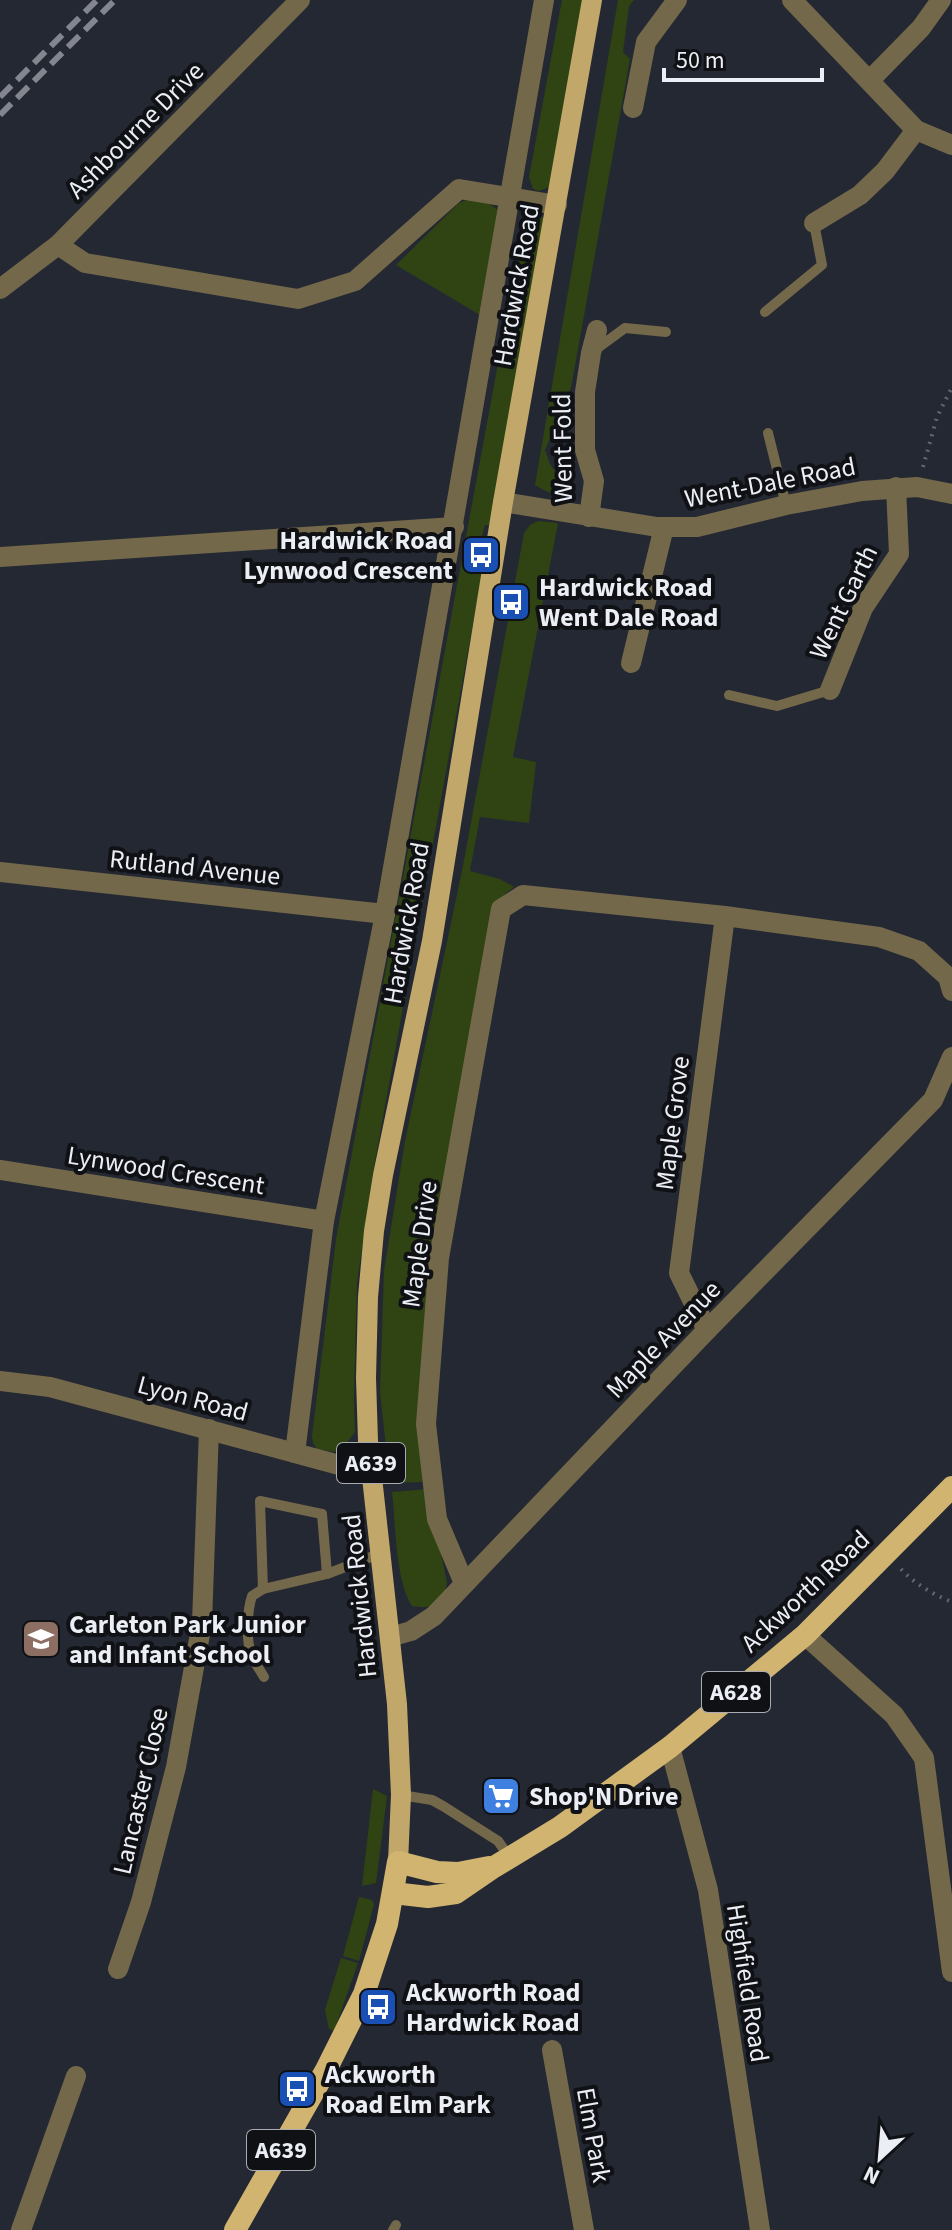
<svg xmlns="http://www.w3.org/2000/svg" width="952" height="2230" font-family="'Source Sans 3',sans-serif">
<rect width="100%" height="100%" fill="#242832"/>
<g fill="#2f4412">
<polygon points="562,0 582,0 549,187 539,191 533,189 529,177"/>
<path d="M 618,0 L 634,0 L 629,6 L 623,52 L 630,59 L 571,388 L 545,450 L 550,464 L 559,477 L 574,489 L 574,496 C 558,497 548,493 535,485 Z"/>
<path d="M 469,199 C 481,199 490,203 499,211 L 480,315 L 396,265 L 459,203 Z"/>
<polygon points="537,212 544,219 491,526 485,525 482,536 467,545 467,552 483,543 477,567 483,569 373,1172 357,1283 354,1396 355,1432 343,1448 334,1452 317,1449 313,1443 312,1436 336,1239 525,218 529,214"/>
<polygon points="538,521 558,523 513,757 536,762 529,823 480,817 470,871 500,879 514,887 505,894 492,910 423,1383 422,1482 390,1483 380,1392 384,1271 405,1141 463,866 524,533 530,525"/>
<path d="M 427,1489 L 447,1582 C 444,1604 433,1610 412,1606 C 395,1579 396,1525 392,1492 Z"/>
<polygon points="373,1789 387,1796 376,1883 362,1886"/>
<polygon points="359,1897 372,1900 374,1904 359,1961 343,1956"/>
<polygon points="341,1958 358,1963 334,2031 329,2029 325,2010"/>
</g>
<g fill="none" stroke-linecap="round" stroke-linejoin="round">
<g stroke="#62666f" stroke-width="4" stroke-dasharray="2 6" stroke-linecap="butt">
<polyline points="923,467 937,417 952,387"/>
<path d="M 901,1569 C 915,1584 932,1594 952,1602"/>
</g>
<g stroke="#74684b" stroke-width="10">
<polyline points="765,312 822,265 814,223"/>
<polyline points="595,350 625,328 666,332"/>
<polyline points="768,433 786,505"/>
<polyline points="729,695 777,706 830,690"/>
<polyline points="327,1574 322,1514 260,1501 263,1589 327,1574 381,1553"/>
<path d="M 263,1589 L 252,1596 C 247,1611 246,1639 251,1654 C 254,1662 260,1670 264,1677"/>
<polyline points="401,1795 432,1800 443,1806 498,1841 510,1858"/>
<polyline points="393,2230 396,2225"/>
</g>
<g stroke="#74684b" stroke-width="20">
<polyline points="792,0 916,130 952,145"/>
<polyline points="870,80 921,28 941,0"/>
<polyline points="633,108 646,42 677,0"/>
<polyline points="814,223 860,195 885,171 916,130"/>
<polyline points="58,245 85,263 298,299 355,281 459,189 557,205"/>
<polyline points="0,289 58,245 300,0"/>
<polyline points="503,502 657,527 697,527 786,505 862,491 917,487 952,494"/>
<polyline points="589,517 594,481 585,450 585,392 591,353 597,330"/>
<polyline points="0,557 454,527"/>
<polyline points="631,663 664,527"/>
<polyline points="830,690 863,608 899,554 896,487"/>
<polyline points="0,872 385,914"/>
<polyline points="0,1170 324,1221"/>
<polyline points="707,1330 679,1273 725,916"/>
<polyline points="0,1381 50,1387 343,1466 371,1466"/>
<polyline points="295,1453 324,1221 385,914 544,0"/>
<polyline points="464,1583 437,1519 426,1424 439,1258 501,909 523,895 725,916 879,937 919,951 948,977 952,991"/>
<polyline points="805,1635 894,1715 924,1758 952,1972"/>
<polyline points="390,1637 411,1631 434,1616 707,1330 933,1100 952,1057"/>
<polyline points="670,1747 708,1890 760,2230"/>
<polyline points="118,1969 141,1902 176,1767 202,1623 209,1429"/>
<polyline points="552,2050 584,2230"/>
<polyline points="21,2230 76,2076"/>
</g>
<polyline stroke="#c1a86a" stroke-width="20" points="398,1862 401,1795 397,1704 368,1441 366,1378 368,1297 374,1231 383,1175 432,941 503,502 592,0"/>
<g stroke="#d0b470" stroke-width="22">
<polyline points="393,1893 428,1897 456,1893 494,1867 560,1827 670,1747 805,1635 952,1487"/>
<polyline points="235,2230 326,2070 364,1994 387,1924 398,1862 437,1872 458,1873 489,1867"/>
</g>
<g stroke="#83868f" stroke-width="6" stroke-dasharray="16 8" stroke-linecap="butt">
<polyline points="0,97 97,0"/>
<polyline points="0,115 115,0"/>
</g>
</g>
<defs>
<g id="bus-square" transform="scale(2)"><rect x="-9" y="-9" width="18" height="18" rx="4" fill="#1a4fb4" stroke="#0f1115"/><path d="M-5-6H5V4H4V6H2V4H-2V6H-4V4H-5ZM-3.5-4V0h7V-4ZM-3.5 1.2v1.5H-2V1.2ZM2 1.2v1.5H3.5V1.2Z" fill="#fff"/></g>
<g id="school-square" transform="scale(2)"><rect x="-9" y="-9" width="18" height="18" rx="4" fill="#8d6e63" stroke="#0f1115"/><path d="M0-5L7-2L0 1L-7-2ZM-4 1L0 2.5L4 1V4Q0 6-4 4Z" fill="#fff"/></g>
<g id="supermarket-square" transform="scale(2)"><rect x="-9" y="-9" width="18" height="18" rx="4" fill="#3f7fe0" stroke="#0f1115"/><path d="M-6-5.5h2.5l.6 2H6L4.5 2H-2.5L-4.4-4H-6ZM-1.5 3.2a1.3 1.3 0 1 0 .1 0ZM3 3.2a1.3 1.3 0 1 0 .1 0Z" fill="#fff"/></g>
</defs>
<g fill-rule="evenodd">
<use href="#bus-square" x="481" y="555"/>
<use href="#bus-square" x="511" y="602"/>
<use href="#school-square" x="41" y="1639"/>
<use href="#supermarket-square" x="501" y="1796"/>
<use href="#bus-square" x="378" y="2007"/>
<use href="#bus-square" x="297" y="2089"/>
</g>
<g text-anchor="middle" stroke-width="8" stroke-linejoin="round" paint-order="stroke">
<g fill="#0f1115" stroke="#a9acb2" stroke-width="2">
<rect x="337" y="1443" width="68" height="40" rx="6"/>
<rect x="702" y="1672" width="68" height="40" rx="6"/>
<rect x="247" y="2130" width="68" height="40" rx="6"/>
</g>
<g font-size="24" font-weight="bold" fill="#ebeef5">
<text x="371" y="1471">A639</text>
<text x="736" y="1700">A628</text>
<text x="281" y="2158">A639</text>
</g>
<g font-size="26" fill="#ebeef5" stroke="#0f1115">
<text transform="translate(135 130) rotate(-45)" y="9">Ashbourne Drive</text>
<text transform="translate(516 285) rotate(-80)" y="9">Hardwick Road</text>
<text transform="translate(562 448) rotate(-91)" y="9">Went Fold</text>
<text transform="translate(770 482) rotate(-11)" y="9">Went-Dale Road</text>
<text transform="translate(843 602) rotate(-64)" y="9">Went Garth</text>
<text transform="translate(195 867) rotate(6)" y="9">Rutland Avenue</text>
<text transform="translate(406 923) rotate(-80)" y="9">Hardwick Road</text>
<text transform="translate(672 1123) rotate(-83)" y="9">Maple Grove</text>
<text transform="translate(166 1170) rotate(9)" y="9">Lynwood Crescent</text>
<text transform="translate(419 1244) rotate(-82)" y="9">Maple Drive</text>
<text transform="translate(663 1339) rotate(-46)" y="9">Maple Avenue</text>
<text transform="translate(193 1398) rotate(15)" y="9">Lyon Road</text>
<text transform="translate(805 1591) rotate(-43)" y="9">Ackworth Road</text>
<text transform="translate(359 1596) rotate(-96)" y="9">Hardwick Road</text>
<text transform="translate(140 1791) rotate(-77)" y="9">Lancaster Close</text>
<text transform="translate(748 1983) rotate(81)" y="9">Highfield Road</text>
<text transform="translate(594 2135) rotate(80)" y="9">Elm Park</text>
</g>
<g font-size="26" font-weight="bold" fill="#ebeef5" stroke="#0f1115" text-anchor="start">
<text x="453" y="549" text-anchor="end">Hardwick Road<tspan x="453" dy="30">Lynwood Crescent</tspan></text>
<text x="539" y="596">Hardwick Road<tspan x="539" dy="30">Went Dale Road</tspan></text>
<text x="69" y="1633">Carleton Park Junior<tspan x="69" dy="30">and Infant School</tspan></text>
<text x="529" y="1805">Shop'N Drive</text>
<text x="406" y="2001">Ackworth Road<tspan x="406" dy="30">Hardwick Road</tspan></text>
<text x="325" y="2083">Ackworth<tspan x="325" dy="30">Road Elm Park</tspan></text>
</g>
</g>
<g transform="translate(880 2158) rotate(206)" stroke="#0f1115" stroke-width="6" paint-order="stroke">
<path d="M0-6L14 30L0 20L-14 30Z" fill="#ebeef5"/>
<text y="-12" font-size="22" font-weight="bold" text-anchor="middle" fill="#ebeef5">N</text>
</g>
<path d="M664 68v12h158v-12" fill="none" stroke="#ebeef5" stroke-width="4"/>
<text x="676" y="68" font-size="24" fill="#ebeef5" stroke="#0f1115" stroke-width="6" paint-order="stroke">50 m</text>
</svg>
